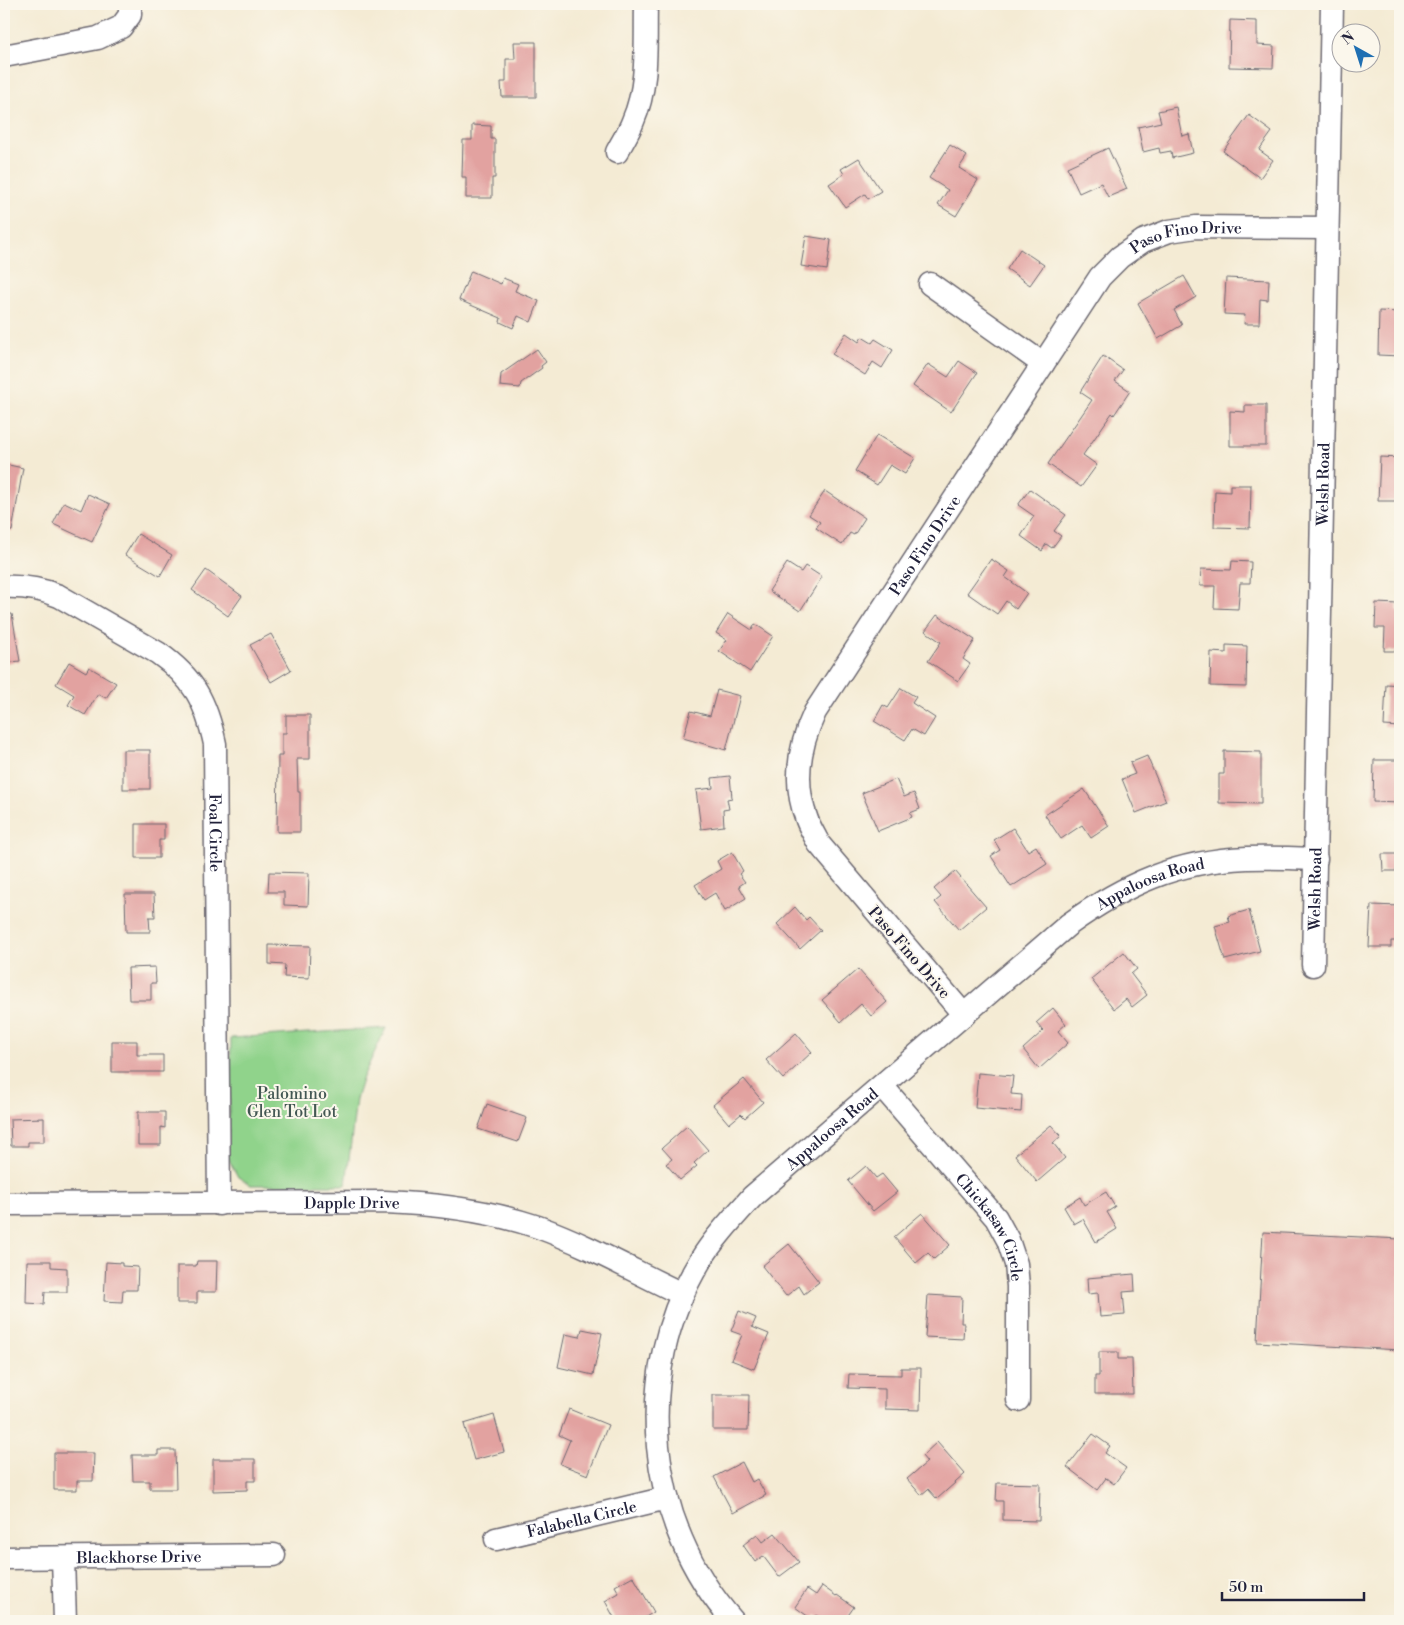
<svg xmlns="http://www.w3.org/2000/svg" width="1404" height="1625" font-family="'Libre Bodoni',serif">
<rect width="100%" height="100%" fill="#fbf7ec"/>
<filter id="ink" filterUnits="userSpaceOnUse"><feTurbulence type="fractalNoise" baseFrequency=".02" numOctaves="2"/><feDisplacementMap in="SourceGraphic" scale="10" xChannelSelector="R" yChannelSelector="G"/><feConvolveMatrix kernelMatrix="1 2 1 2 8 2 1 2 1" color-interpolation-filters="sRGB"/></filter>
<filter id="wash" filterUnits="userSpaceOnUse"><feTurbulence type="fractalNoise" baseFrequency=".0096" numOctaves="4" result="noise"/><feDisplacementMap in="SourceGraphic" scale="20" xChannelSelector="R" yChannelSelector="G"/><feGaussianBlur stdDeviation="1.12" result="paint"/><feColorMatrix in="noise" values="0 0 0 0 0 0 0 0 0 0 0 0 0 0 0 0 0 1.4 0 .05"/><feComposite in="paint" operator="in"/></filter>
<g filter="url(#wash)">
<rect width="100%" height="100%" fill="#f4ebd4"/>
<polygon fill="#90d38b" stroke="#597a63" points="386,1028 363,1077 356,1099 346,1185 251,1185 238,1177 228,1158 231,1038"/>
<g id="blocks">
<g fill="#e2a2a0">
<polygon points="1230,20 1257,21 1257,45 1274,46 1273,68 1229,67"/>
<polygon points="514,42 536,42 536,97 502,97 501,82 506,82 506,59 515,59"/>
<polygon points="1176,107 1182,136 1189,134 1193,153 1172,158 1171,151 1160,153 1159,148 1143,152 1138,127 1161,122 1158,111"/>
<polygon points="1249,115 1272,132 1259,150 1273,160 1260,178 1223,151"/>
<polygon points="472,125 491,126 491,139 495,139 495,178 492,178 492,198 466,198 466,177 462,177 463,140 472,140"/>
<polygon points="950,145 967,156 959,168 978,180 956,216 938,205 948,190 929,178"/>
<polygon points="1108,148 1127,189 1108,197 1101,183 1079,193 1067,167"/>
<polygon points="859,158 881,191 868,199 865,194 845,207 829,184 844,174 841,169"/>
<polygon points="806,236 831,240 827,270 801,266"/>
<polygon points="1020,249 1044,265 1030,285 1007,269"/>
<polygon points="471,271 501,284 503,278 518,284 515,291 539,301 531,322 518,316 513,328 500,322 501,318 459,300"/>
<polygon points="1184,276 1196,297 1174,310 1182,325 1158,339 1138,303"/>
<polygon points="1226,278 1269,280 1268,300 1260,299 1259,324 1244,324 1245,315 1224,314"/>
<polygon points="1379,311 1400,312 1400,356 1378,355"/>
<polygon points="846,333 859,342 862,337 872,343 875,339 893,350 882,368 873,362 865,375 832,354"/>
<polygon points="537,349 546,362 541,366 542,368 521,383 520,388 500,386 501,374"/>
<polygon points="1103,356 1123,370 1115,381 1130,391 1114,415 1112,413 1083,455 1097,465 1081,487 1048,464 1092,400 1080,392"/>
<polygon points="959,361 977,373 951,412 913,386 928,364 948,377"/>
<polygon points="1245,405 1266,405 1266,446 1230,446 1230,411 1245,412"/>
<polygon points="877,435 915,458 905,474 890,465 877,485 855,471"/>
<polygon points="1380,457 1400,458 1400,501 1378,501"/>
<polygon points="4,464 23,468 12,531 4,531"/>
<polygon points="1230,485 1251,485 1250,528 1214,527 1215,491 1230,492"/>
<polygon points="1030,489 1066,515 1054,531 1061,536 1052,548 1046,544 1042,551 1021,536 1034,516 1018,505"/>
<polygon points="825,491 865,518 854,535 850,533 842,545 816,528 820,522 809,515"/>
<polygon points="88,494 110,504 92,542 53,524 64,502 81,510"/>
<polygon points="138,534 172,555 160,576 125,555"/>
<polygon points="991,559 1009,571 1005,577 1027,593 1016,609 1006,601 997,614 967,593"/>
<polygon points="1232,561 1251,562 1250,583 1240,583 1238,609 1214,608 1215,586 1200,586 1201,569 1231,570"/>
<polygon points="787,563 801,572 805,566 822,577 800,611 769,591"/>
<polygon points="206,570 242,596 228,616 192,590"/>
<polygon points="1376,603 1398,604 1397,611 1400,611 1400,651 1384,651 1385,628 1375,628"/>
<polygon points="4,614 12,614 20,661 4,663"/>
<polygon points="728,614 752,630 755,624 773,636 750,672 719,651 727,640 716,633"/>
<polygon points="937,615 975,640 963,659 970,664 958,681 928,661 941,642 925,631"/>
<polygon points="271,634 291,670 271,682 250,645"/>
<polygon points="1226,645 1247,646 1246,687 1210,686 1211,652 1226,653"/>
<polygon points="69,662 86,672 89,667 116,683 106,698 98,694 85,715 68,705 74,695 56,684"/>
<polygon points="1386,684 1400,685 1400,727 1384,726"/>
<polygon points="901,688 916,697 912,703 935,718 924,736 912,729 905,740 874,721 883,705 888,708"/>
<polygon points="717,690 740,696 726,750 683,738 691,711 710,716"/>
<polygon points="286,715 310,715 310,759 297,759 298,792 300,792 300,832 277,832 278,756 282,756 282,733 286,733"/>
<rect x="123" y="750" width="27" height="39"/>
<polygon points="1224,751 1261,752 1261,804 1219,803 1219,774 1224,774"/>
<polygon points="1147,756 1166,801 1136,813 1122,779 1135,774 1130,763"/>
<polygon points="1374,760 1399,760 1399,768 1400,768 1400,803 1373,802"/>
<polygon points="730,776 732,798 727,799 729,809 723,810 724,826 701,829 696,790 713,788 712,778"/>
<polygon points="896,779 904,797 914,793 920,809 910,813 912,817 878,831 862,793"/>
<polygon points="1084,789 1109,826 1091,838 1082,825 1061,839 1045,815"/>
<polygon points="136,824 164,824 164,840 159,840 159,858 136,858"/>
<polygon points="1013,828 1028,851 1036,846 1047,864 1011,887 991,856 1000,850 994,840"/>
<polygon points="732,852 743,871 739,874 745,882 739,886 746,898 725,911 715,893 704,900 695,885 721,869 717,861"/>
<polygon points="1382,854 1400,854 1400,871 1383,871"/>
<polygon points="955,871 986,907 959,930 935,902 941,897 934,889"/>
<polygon points="269,872 309,873 308,906 284,905 284,892 268,892"/>
<polygon points="125,894 154,894 155,917 149,917 150,932 126,932"/>
<polygon points="1371,905 1400,906 1400,941 1391,941 1391,947 1369,947"/>
<polygon points="795,907 806,920 809,917 821,930 800,949 777,924"/>
<polygon points="1249,910 1260,951 1225,960 1215,926 1230,922 1228,916"/>
<polygon points="269,945 310,946 309,978 284,977 285,965 269,964"/>
<polygon points="1124,952 1137,969 1131,974 1147,995 1132,1007 1126,999 1114,1009 1091,979"/>
<polygon points="155,967 156,983 151,983 151,1000 129,1000 128,968"/>
<polygon points="858,969 887,1002 871,1016 861,1004 841,1022 822,1000"/>
<polygon points="1053,1008 1066,1024 1058,1031 1068,1043 1039,1069 1023,1049 1043,1031 1036,1023"/>
<polygon points="796,1033 812,1052 783,1079 766,1060"/>
<polygon points="112,1041 137,1041 137,1055 163,1055 163,1072 112,1072"/>
<polygon points="978,1073 1013,1076 1011,1094 1022,1095 1021,1112 975,1108"/>
<polygon points="744,1079 763,1102 745,1118 741,1114 729,1124 713,1105"/>
<polygon points="487,1104 527,1118 518,1142 478,1129"/>
<polygon points="138,1112 165,1112 165,1128 161,1127 161,1145 138,1145"/>
<polygon points="44,1118 44,1142 28,1142 28,1146 11,1146 10,1119"/>
<polygon points="1051,1125 1061,1136 1053,1143 1065,1158 1037,1182 1015,1155"/>
<polygon points="687,1126 708,1150 694,1163 697,1166 680,1180 666,1164 672,1159 662,1148"/>
<polygon points="866,1166 876,1178 882,1174 897,1192 873,1211 848,1181"/>
<polygon points="1106,1192 1115,1207 1107,1212 1117,1229 1096,1242 1083,1219 1074,1224 1064,1207 1080,1197 1084,1205"/>
<polygon points="922,1213 950,1245 934,1259 928,1253 916,1263 894,1237"/>
<polygon points="1263,1232 1400,1239 1400,1350 1257,1342"/>
<polygon points="789,1244 819,1282 804,1294 799,1286 786,1296 762,1266"/>
<polygon points="27,1261 51,1261 51,1267 67,1268 67,1292 45,1292 44,1304 26,1303"/>
<polygon points="197,1261 217,1261 216,1292 197,1292 197,1303 177,1303 177,1266 196,1266"/>
<polygon points="106,1262 122,1263 122,1266 138,1267 137,1290 123,1290 122,1302 104,1301"/>
<polygon points="1134,1274 1135,1291 1123,1292 1125,1315 1100,1317 1098,1293 1088,1294 1087,1278"/>
<polygon points="928,1295 962,1297 961,1323 964,1323 963,1339 925,1337"/>
<polygon points="739,1311 756,1318 752,1327 769,1334 754,1369 731,1360 742,1335 731,1331"/>
<polygon points="582,1329 602,1333 593,1375 558,1367 565,1334 580,1337"/>
<polygon points="1099,1352 1118,1352 1118,1359 1132,1359 1133,1394 1095,1394 1095,1376 1099,1376"/>
<polygon points="901,1368 921,1368 920,1410 885,1409 885,1389 848,1388 849,1374 901,1375"/>
<polygon points="713,1395 749,1395 748,1430 713,1430"/>
<polygon points="569,1409 608,1425 588,1475 560,1464 570,1440 559,1435"/>
<polygon points="494,1415 504,1452 474,1460 464,1424"/>
<polygon points="1093,1434 1110,1446 1105,1453 1126,1468 1114,1484 1106,1478 1097,1490 1067,1467"/>
<polygon points="937,1442 965,1474 937,1499 928,1489 921,1495 907,1479 927,1462 922,1456"/>
<polygon points="158,1450 175,1450 176,1489 150,1489 150,1481 133,1481 132,1455 158,1455"/>
<polygon points="54,1453 94,1453 93,1481 77,1481 77,1490 54,1490"/>
<polygon points="213,1459 255,1459 255,1481 247,1481 247,1490 213,1491"/>
<polygon points="742,1462 752,1482 757,1479 766,1495 733,1513 714,1477"/>
<polygon points="997,1483 1040,1484 1039,1521 1003,1520 1003,1501 996,1501"/>
<polygon points="775,1533 799,1562 779,1577 763,1556 755,1562 743,1545 757,1534 763,1542"/>
<polygon points="633,1576 654,1612 639,1621 616,1621 605,1601 619,1593 615,1586"/>
<polygon points="822,1586 836,1596 837,1595 854,1607 844,1621 824,1621 816,1615 813,1620 795,1607 807,1589 816,1595"/>
</g>
</g>
</g>
<g filter="url(#ink)">
<use href="#blocks" fill-opacity="0" stroke="#6c6871" stroke-width="1"/>
<g fill="none" stroke-linecap="round" stroke-linejoin="round">
<g stroke="#6c6871" stroke-width="25">
<g id="minor">
<polyline points="4,56 98,38 121,27 130,15 130,4"/>
<path d="M 617,152 C 622,142 629,132 633,121 C 649,85 645,43 646,4"/>
<polyline points="930,284 1043,364"/>
<path id="s1" d="M 4,587 C 24,586 41,589 59,596 L 158,653 C 194,678 206,702 215,744 L 219,1204"/>
<path id="s2" d="M 1313,965 L 1332,4"/>
<path id="s3" d="M 964,1015 L 819,844 C 815,836 810,828 807,820 C 793,784 799,746 815,712 L 1100,277 L 1120,257 L 1143,241 L 1169,231 L 1196,227 L 1327,228"/>
<path id="s4" d="M 882,1086 L 996,1218 L 1008,1240 L 1016,1264 L 1018,1286 L 1018,1400"/>
<path id="s5" d="M 4,1204 L 385,1202 C 437,1204 488,1210 538,1227 C 588,1245 635,1272 682,1294"/>
<path id="s6" d="M 496,1539 L 667,1498"/>
<path id="s7" d="M 4,1558 L 274,1555"/>
<polyline points="63,1558 65,1621"/>
<path id="s8" d="M 733,1621 C 646,1523 631,1374 700,1261 C 715,1237 734,1217 753,1196 L 1068,925 C 1125,884 1176,861 1247,858 C 1270,857 1293,858 1316,859"/>
</g>
</g>
<use href="#minor" stroke="#fff" stroke-width="22"/>
</g>
</g>
<g text-anchor="middle" stroke-width="4" stroke-linejoin="round" paint-order="stroke">
<g font-size="16" fill="#22223b" stroke="#fbf7ec">
<text dy="6" stroke="none"><textPath href="#s3" startOffset="982">Paso Fino Drive</textPath></text>
<text dy="6" stroke="none"><textPath href="#s2" startOffset="481">Welsh Road</textPath></text>
<text dy="6" stroke="none"><textPath href="#s3" startOffset="562">Paso Fino Drive</textPath></text>
<text dy="6" stroke="none"><textPath href="#s1" startOffset="370">Foal Circle</textPath></text>
<text dy="6" stroke="none"><textPath href="#s8" startOffset="979">Appaloosa Road</textPath></text>
<text dy="6" stroke="none"><textPath href="#s2" startOffset="76">Welsh Road</textPath></text>
<text transform="translate(910 952) rotate(49)" y="6">Paso Fino Drive</text>
<text dy="6" stroke="none"><textPath href="#s8" startOffset="574">Appaloosa Road</textPath></text>
<text dy="6" stroke="none"><textPath href="#s5" startOffset="348">Dapple Drive</textPath></text>
<text dy="6" stroke="none"><textPath href="#s4" startOffset="180">Chickasaw Circle</textPath></text>
<text dy="6" stroke="none"><textPath href="#s6" startOffset="88">Falabella Circle</textPath></text>
<text dy="6" stroke="none"><textPath href="#s7" startOffset="135">Blackhorse Drive</textPath></text>
</g>
<g font-size="16" fill="#435753" stroke="#fbf7ec">
<text x="292" y="1099">Palomino<tspan x="292" dy="18">Glen Tot Lot</tspan></text>
</g>
</g>
<rect width="1404" height="1625" fill="none" stroke="#fbf7ec" stroke-width="20"/>
<g transform="translate(1356 48) rotate(321)"><circle r="24" fill="#fbf7ec" stroke="#a4a2a5"/>
<path d="M0-4L9 19L0 12L-9 19Z" fill="#1f6fb2"/>
<text y="-8" font-size="14" font-weight="bold" text-anchor="middle" fill="#22223b">N</text>
</g>
<path d="M1222 1592v8h142v-8" fill="none" stroke="#22223b" stroke-width="2.5"/>
<text x="1229" y="1592" font-size="15" fill="#22223b" stroke="#fbf7ec" stroke-width="4" paint-order="stroke">50 m</text>
</svg>
